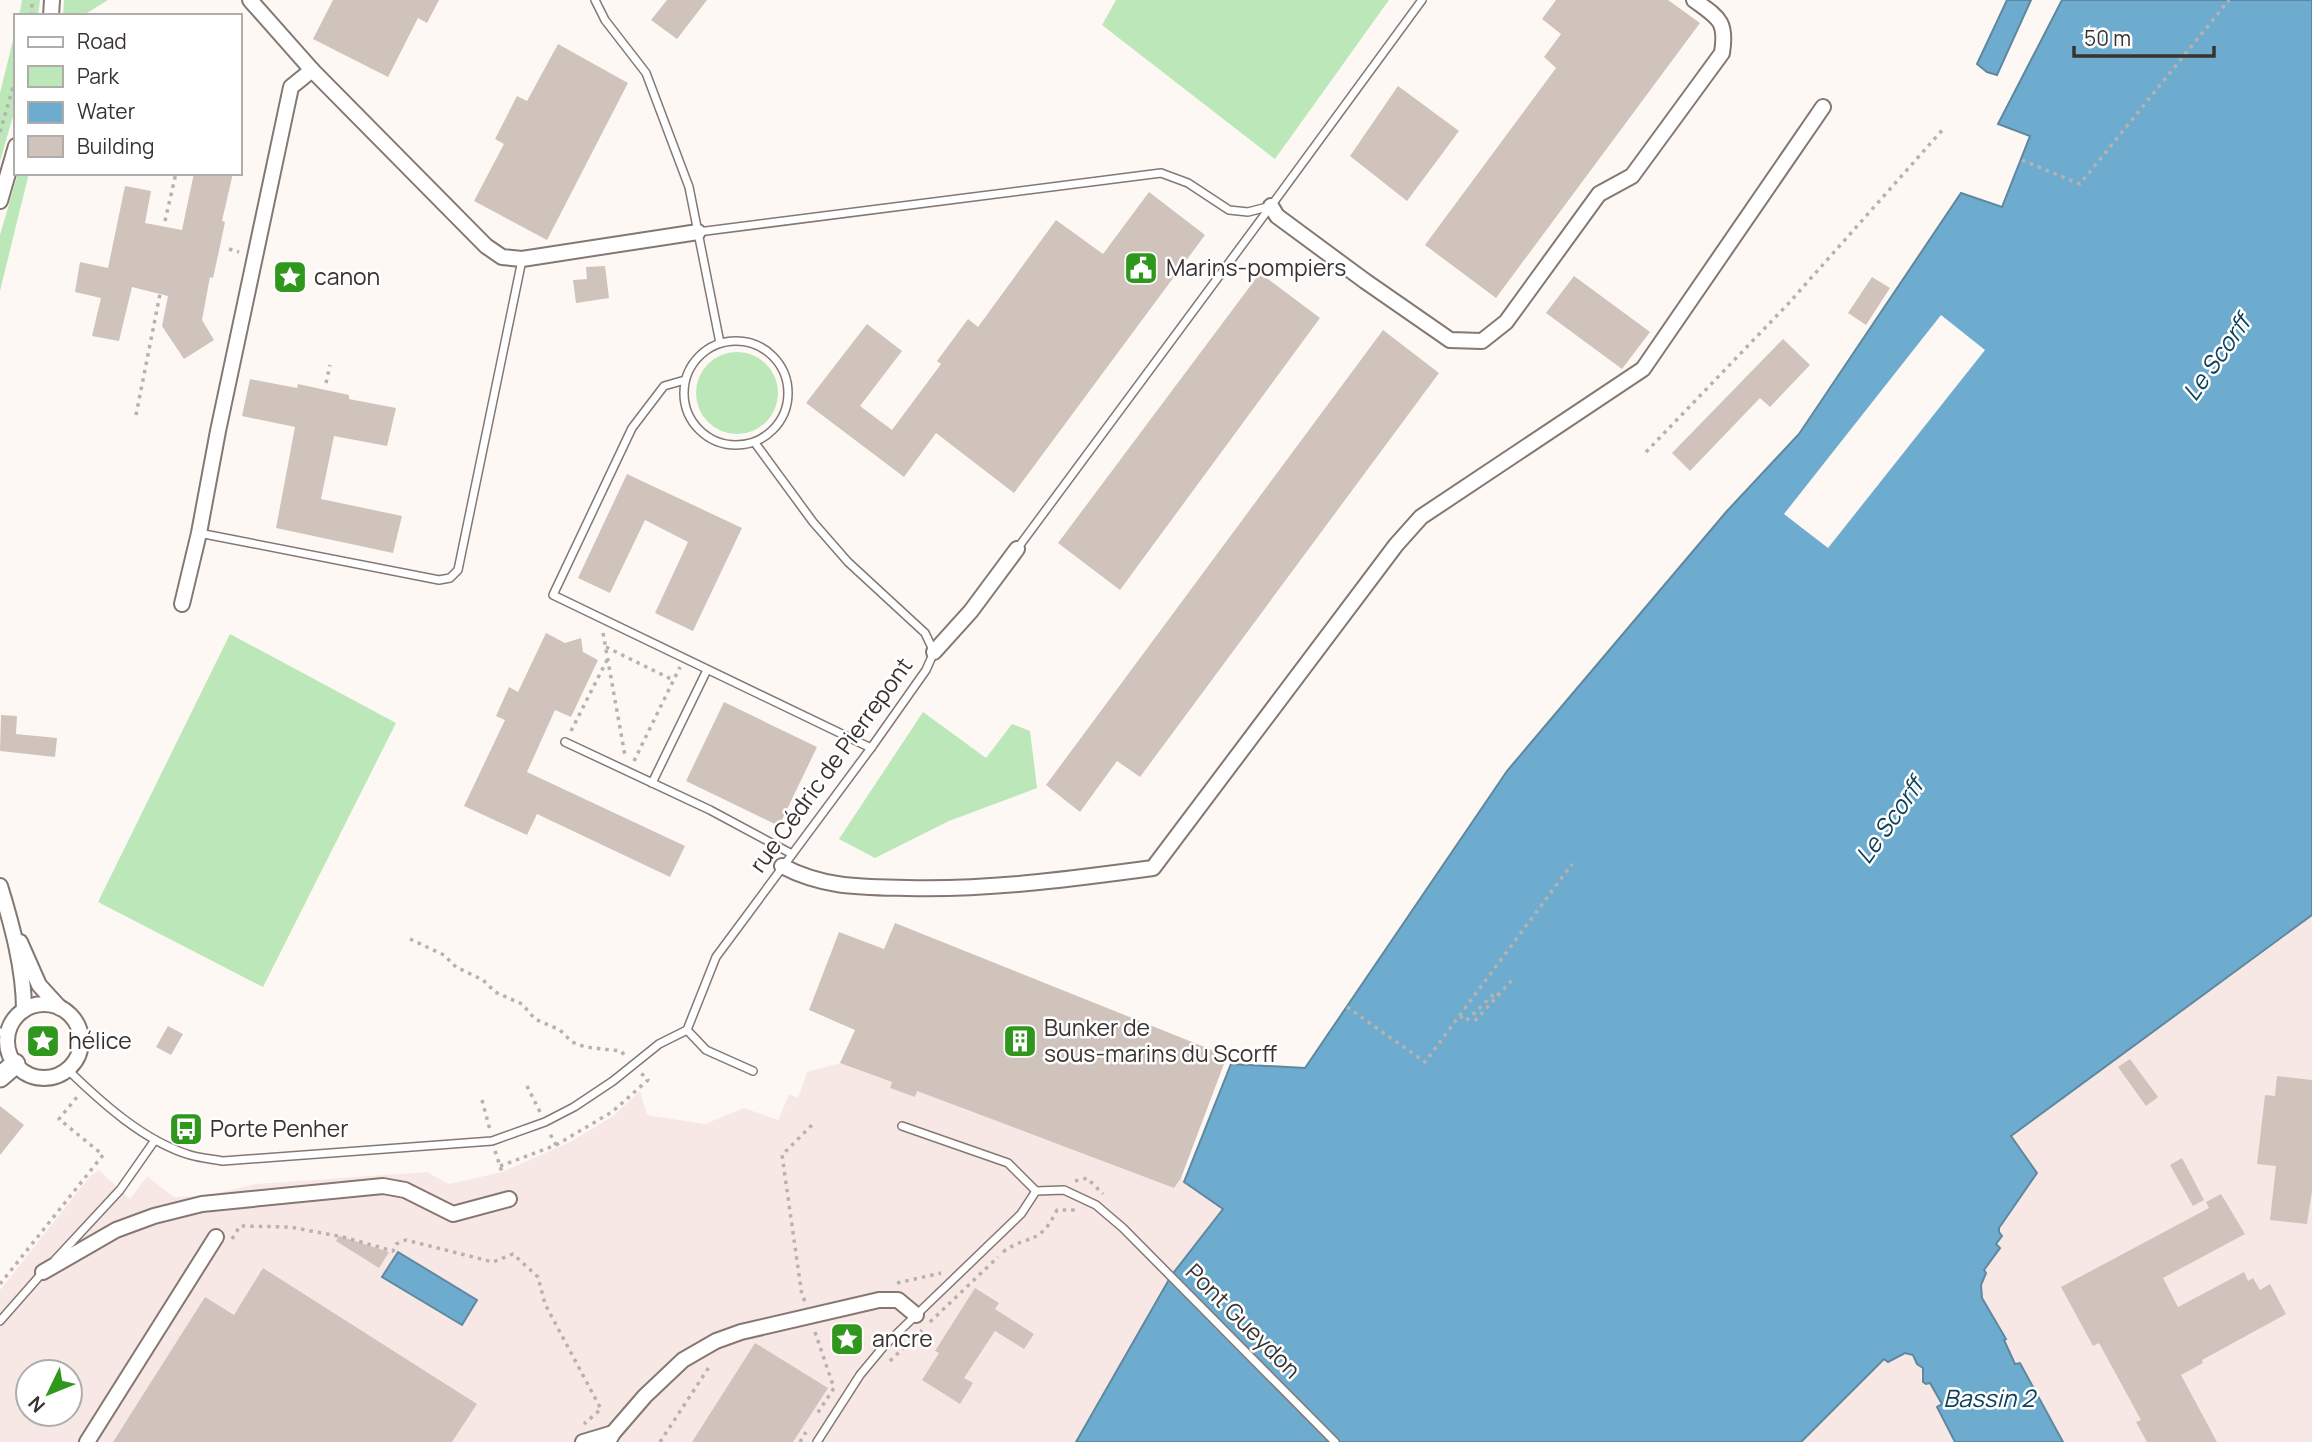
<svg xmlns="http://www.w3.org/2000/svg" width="2312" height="1442" font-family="Manrope,sans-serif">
<rect width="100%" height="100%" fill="#fef8f5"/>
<g fill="#f8e8e5" fill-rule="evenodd">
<polygon points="2312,915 2312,1442 1801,1442 1884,1359 1888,1361 1903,1353 1913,1355 1917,1364 1923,1369 1921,1378 2004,1340 2004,1336 1982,1298 1981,1285 1986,1273 1984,1270 2000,1248 1996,1245 2002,1236 1998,1231 1999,1227 2037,1173 2011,1136"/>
<path d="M 840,1063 L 892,1082 L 890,1088 L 917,1091 L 1173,1187 L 1181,1178 L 1223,1208 L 1171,1276 L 1076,1442 L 0,1442 L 0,1290 L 90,1176 L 99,1170 L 130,1199 L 147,1176 L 174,1197 L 207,1196 L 255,1184 L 427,1172 L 449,1184 L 502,1172 L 570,1142 L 613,1116 L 640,1091 L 647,1115 L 705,1124 L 744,1108 L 778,1120 L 789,1094 L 798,1098 L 807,1072 ZM 28,1372 L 70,1372 L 70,1414 L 28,1414 Z"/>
</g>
<g fill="#bbe7b9">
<polygon points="22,0 40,0 38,16 19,16"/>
<polygon points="64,0 108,0 82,16 63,16"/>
<polygon points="1116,0 1389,0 1275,159 1102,25"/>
<polygon points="16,28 16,106 0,161 0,93"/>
<polygon points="18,173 29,173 0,291 0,235"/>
<circle cx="737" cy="393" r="41"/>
<polygon points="230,634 396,723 263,987 98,902"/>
<polygon points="923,712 986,758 1012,724 1030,731 1037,788 949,821 875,858 839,839"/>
</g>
<g fill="#6eaccf" stroke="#5e889f" stroke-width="2">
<polygon points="2007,0 2031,0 1997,75 1987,72 1977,64"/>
<polygon points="2062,0 2312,0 2312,915 2011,1136 2037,1173 1999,1228 1999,1232 2002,1236 1996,1244 2000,1248 1984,1270 1986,1273 1981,1285 1982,1298 2006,1339 2004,1340 2015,1364 2020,1363 2063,1442 1955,1442 1937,1407 1942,1404 1930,1383 1926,1384 1923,1382 1923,1368 1917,1364 1913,1355 1905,1353 1888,1362 1884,1359 1801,1442 1076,1442 1171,1276 1223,1209 1184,1182 1231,1064 1305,1068 1507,771 1727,511 1799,434 1961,193 2002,207 2030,136 1998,124"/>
<polygon points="398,1252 477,1300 462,1325 382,1277"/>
</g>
<polygon fill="#fef8f5" points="1941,315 1985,350 1828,548 1784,514"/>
<g fill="#d0c3bc">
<polygon points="333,0 439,0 427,23 418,18 388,77 313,39"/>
<polygon points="667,0 707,0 677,39 651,20"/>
<polygon points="1556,0 1668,0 1700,23 1496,298 1425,245 1556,68 1544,57 1561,34 1542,19"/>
<polygon points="558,44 628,83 547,240 474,201 504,144 495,139 517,96 527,101"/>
<polygon points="1398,86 1459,131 1407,201 1350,156"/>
<polygon points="194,173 233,173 222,221 225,222 219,251 213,278 210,277 202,320 214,340 184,359 162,326 168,296 132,287 119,341 92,336 101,298 75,292 80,262 108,268 125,186 151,191 145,223 182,230"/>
<polygon points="1149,192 1205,235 1014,493 936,433 904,477 806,403 867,324 902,351 860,406 892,430 941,364 937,361 968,319 978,327 1056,220 1103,254"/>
<polygon points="605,266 609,298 576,303 573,280 587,279 586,267"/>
<polygon points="1260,273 1320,318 1120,590 1058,543"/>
<polygon points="1574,276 1650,332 1622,369 1546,313"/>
<polygon points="1872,277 1890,288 1866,325 1848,313"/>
<polygon points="1383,330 1439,373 1140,777 1117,761 1080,812 1046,785"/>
<polygon points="1783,339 1810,365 1770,407 1760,398 1690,471 1672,453"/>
<polygon points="250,379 297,388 298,384 349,395 349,399 396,408 387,446 334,436 321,499 402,516 393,553 276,528 295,427 242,416"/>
<polygon points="627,474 742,528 693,631 655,613 688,542 645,520 610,593 578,578"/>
<polygon points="546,633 565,643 581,638 583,652 598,660 571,717 555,710 527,772 685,846 670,877 537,814 527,835 464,806 505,720 496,716 509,687 518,692"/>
<polygon points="724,702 817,747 779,826 686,781"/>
<polygon points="1,715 17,716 16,734 57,738 55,757 0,751"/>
<polygon points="895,923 1227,1056 1181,1178 1174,1188 917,1091 915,1097 890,1088 892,1082 840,1063 855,1030 809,1010 839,932 884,949"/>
<polygon points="168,1026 183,1034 171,1055 156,1047"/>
<polygon points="2130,1059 2158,1097 2146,1106 2118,1067"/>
<polygon points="2277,1076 2312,1080 2312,1191 2307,1224 2270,1220 2276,1166 2257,1164 2265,1095 2275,1096"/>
<polygon points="0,1106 24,1125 0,1155"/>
<polygon points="2182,1158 2204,1200 2193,1206 2170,1165"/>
<polygon points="2221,1194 2245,1234 2163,1278 2178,1307 2244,1272 2248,1281 2253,1278 2260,1290 2270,1284 2286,1314 2202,1360 2203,1363 2181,1375 2217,1442 2147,1442 2136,1422 2141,1420 2099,1343 2093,1346 2061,1287 2209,1208 2206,1202"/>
<polygon points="339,1236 389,1252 379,1268 336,1241"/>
<polygon points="263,1268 477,1404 452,1442 113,1442 205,1297 234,1315"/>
<polygon points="975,1288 999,1303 995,1309 1034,1334 1024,1349 995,1331 964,1378 973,1383 960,1404 922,1380 939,1353 935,1351"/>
<polygon points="755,1343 828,1388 793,1442 692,1442"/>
</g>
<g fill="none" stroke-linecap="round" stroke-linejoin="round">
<g stroke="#847871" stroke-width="10">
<g id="service">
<polyline points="595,0 605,20 646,73 689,187 720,343"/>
<polyline points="698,232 1161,173 1188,183 1229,210 1248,212 1271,206 1422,0"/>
<circle cx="736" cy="393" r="52"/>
<polyline points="685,380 664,386 632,428 553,595 871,748"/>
<polyline points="199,533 439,580 450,578 458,570 522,260"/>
<polyline points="1017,549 1271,206"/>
<polyline points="565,742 710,810 792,854"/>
<polyline points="652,783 707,670"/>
<polyline points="687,1030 716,957 871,748 926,670 934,652 925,633 848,562 813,522 755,443"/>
<polyline points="687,1030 706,1050 753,1071"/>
<polyline points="0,1032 8,1033"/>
<path d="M 68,1070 C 102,1103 144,1141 190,1155 C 200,1158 212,1159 223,1161 L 492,1141 L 545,1122 L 574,1107 L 613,1081 L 659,1044 L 687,1030"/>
<polyline points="902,1126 1008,1163 1036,1191 1064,1190 1096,1205 1123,1228 1335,1442"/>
<polyline points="55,1260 120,1190 155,1140"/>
<polyline points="0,1321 44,1271"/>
<polyline points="817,1442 860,1375 884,1346 1021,1214 1036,1191"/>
</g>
</g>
<g stroke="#847871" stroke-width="18">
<g id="minor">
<polyline points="250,0 312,70 486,246 502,257 522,259 698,232"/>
<polyline points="51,16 52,0"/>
<polyline points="0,201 16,146"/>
<path d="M 1271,206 L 1277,216 L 1365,281 L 1450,340 L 1482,341 L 1506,322 L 1599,194 L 1632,176 L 1722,53 C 1727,21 1719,18 1694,0"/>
<polyline points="182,604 199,533 218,431 291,87 312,70"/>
<polyline points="934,652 971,611 1017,549"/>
<path d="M 782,866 C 824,888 861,887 907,888 C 991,890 1070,879 1153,868 L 1396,545 L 1421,517 L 1643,369 L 1823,107"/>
<path d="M 0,886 C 12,925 24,969 24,1010"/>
<polyline points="20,942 39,985 60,1008"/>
<circle cx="44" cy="1041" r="37"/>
<polyline points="43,1272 116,1230 154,1216 202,1204 383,1186 405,1190 453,1214 509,1199"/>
<polyline points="87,1442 216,1237"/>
<polyline points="583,1442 613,1433"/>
<polyline points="608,1442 613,1433 645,1396 683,1360 716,1341 741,1332 879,1300 898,1300 916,1315"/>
</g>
</g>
<g stroke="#847871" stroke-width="23">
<polyline id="tertiary" points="0,1077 15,1064"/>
</g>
<g stroke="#b7b2af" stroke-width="3.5" stroke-dasharray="3.5 5" stroke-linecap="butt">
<polyline points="32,16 32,0"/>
<polyline points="0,132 16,77"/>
<polyline points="2022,160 2080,184 2229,0"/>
<polyline points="165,221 176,173"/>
<polyline points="229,249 239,252"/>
<polyline points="326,383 330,365"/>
<polyline points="136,415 160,294"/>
<polyline points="1646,452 1788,304 1945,127"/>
<polyline points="603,633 625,756"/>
<polyline points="606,647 673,680"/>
<polyline points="571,731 607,660"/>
<polyline points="634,761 680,667"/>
<polyline points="410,939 444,955 456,967 483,980 495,992 522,1004 535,1019 560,1030 572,1042 585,1047 621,1051 625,1056"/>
<polyline points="1347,1007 1425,1062 1572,864"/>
<polyline points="1460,1016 1466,1021 1496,992 1499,995"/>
<polyline points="1475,1021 1513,979"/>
<polyline points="527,1086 540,1112"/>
<polyline points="482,1100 490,1130"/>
<polyline points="556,1145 612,1112 648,1080 640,1072"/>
<polyline points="495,1151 502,1172"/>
<polyline points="500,1166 556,1145 549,1132"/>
<polyline points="1075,1181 1087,1178 1103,1194"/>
<polyline points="232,1239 240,1226 290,1227 343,1237 393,1251 396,1244 406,1240 493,1262 513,1254 538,1277 545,1304 601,1409 584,1424"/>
<path d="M 1003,1252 C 1029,1233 1039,1247 1057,1210 L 1076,1210"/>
<polyline points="897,1283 941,1273"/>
<polyline points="0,1284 103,1155 59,1119 77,1097"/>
<polyline points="805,1301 802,1296 782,1155 812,1125"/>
<polyline points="930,1322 998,1257"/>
<polyline points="815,1332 834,1388 817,1414"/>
<polyline points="890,1361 922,1330"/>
<polyline points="660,1442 711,1364"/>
<polyline points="800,1442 806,1432"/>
</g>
<use href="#service" stroke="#fff" stroke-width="7"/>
<use href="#minor" stroke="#fff" stroke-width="14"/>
<use href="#tertiary" stroke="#fff" stroke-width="19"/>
</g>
<defs>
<g id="civic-square" transform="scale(1.75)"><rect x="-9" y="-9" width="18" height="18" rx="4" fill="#30971d" stroke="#fff"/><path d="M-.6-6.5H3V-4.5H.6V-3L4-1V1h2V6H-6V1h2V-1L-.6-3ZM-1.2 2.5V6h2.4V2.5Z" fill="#fff"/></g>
<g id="sight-square" transform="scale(1.75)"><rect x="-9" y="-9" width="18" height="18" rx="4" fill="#30971d" stroke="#fff"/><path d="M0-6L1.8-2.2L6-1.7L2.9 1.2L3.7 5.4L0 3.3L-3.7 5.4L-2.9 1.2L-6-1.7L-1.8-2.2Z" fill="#fff"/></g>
<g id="building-square" transform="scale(1.75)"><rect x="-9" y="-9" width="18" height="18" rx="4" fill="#30971d" stroke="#fff"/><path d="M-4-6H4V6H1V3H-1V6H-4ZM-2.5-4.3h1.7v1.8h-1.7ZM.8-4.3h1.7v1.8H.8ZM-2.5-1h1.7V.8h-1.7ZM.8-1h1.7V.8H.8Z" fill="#fff"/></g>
<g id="bus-square" transform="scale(1.75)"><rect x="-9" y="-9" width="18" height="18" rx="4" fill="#30971d" stroke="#fff"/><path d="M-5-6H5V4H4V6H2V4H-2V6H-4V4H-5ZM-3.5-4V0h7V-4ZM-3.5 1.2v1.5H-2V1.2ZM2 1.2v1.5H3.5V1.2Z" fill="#fff"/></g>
</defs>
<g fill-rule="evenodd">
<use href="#civic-square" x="1141" y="268"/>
<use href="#sight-square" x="290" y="277"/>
<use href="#sight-square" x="43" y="1041"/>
<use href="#building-square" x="1020" y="1041"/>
<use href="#bus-square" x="186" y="1129"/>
<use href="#sight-square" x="847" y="1339"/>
</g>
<g text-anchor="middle" stroke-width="5" stroke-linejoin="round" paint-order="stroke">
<g font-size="23" fill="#383330" stroke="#fff" text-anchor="start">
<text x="1166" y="276">Marins-pompiers</text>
<text x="314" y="285">canon</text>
<text x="1044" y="1036">Bunker de<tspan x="1044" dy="26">sous-marins du Scorff</tspan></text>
<text x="68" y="1049">hélice</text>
<text x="210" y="1137">Porte Penher</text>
<text x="872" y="1347">ancre</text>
</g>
<g font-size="23" fill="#383330" stroke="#fff">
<text transform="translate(831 765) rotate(-54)" y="8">rue Cédric de Pierrepont</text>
<text transform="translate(1243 1321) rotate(45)" y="8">Pont Gueydon</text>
</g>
<g font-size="24" font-style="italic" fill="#0d4159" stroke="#fff">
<text transform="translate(2217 358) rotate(-55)" y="8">Le Scorff</text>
<text transform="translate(1890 821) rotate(-55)" y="8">Le Scorff</text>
<text x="1989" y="1407">Bassin 2</text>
</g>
</g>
<rect x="14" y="14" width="228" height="161" fill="#ffffff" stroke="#afadac" stroke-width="2"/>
<rect x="28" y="37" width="35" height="10" fill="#ffffff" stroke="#afadac" stroke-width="2"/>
<text x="77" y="49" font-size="21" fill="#383330">Road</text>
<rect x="28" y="66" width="35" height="21" fill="#bbe7b9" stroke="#afadac" stroke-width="2"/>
<text x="77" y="84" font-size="21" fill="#383330">Park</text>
<rect x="28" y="102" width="35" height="21" fill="#6eaccf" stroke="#afadac" stroke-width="2"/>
<text x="77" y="119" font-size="21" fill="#383330">Water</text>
<rect x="28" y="136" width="35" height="21" fill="#d0c3bc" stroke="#afadac" stroke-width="2"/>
<text x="77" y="154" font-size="21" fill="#383330">Building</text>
<g transform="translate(49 1393) rotate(227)"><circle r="33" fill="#ffffff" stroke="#afadac" stroke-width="2"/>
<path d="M0-5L12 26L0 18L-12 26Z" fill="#30971d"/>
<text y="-10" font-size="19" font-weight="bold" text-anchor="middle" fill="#383330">N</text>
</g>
<path d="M2074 46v10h140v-10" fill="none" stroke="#383330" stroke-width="3.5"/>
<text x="2084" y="46" font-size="21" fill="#383330" stroke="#ffffff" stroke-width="5" paint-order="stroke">50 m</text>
</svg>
